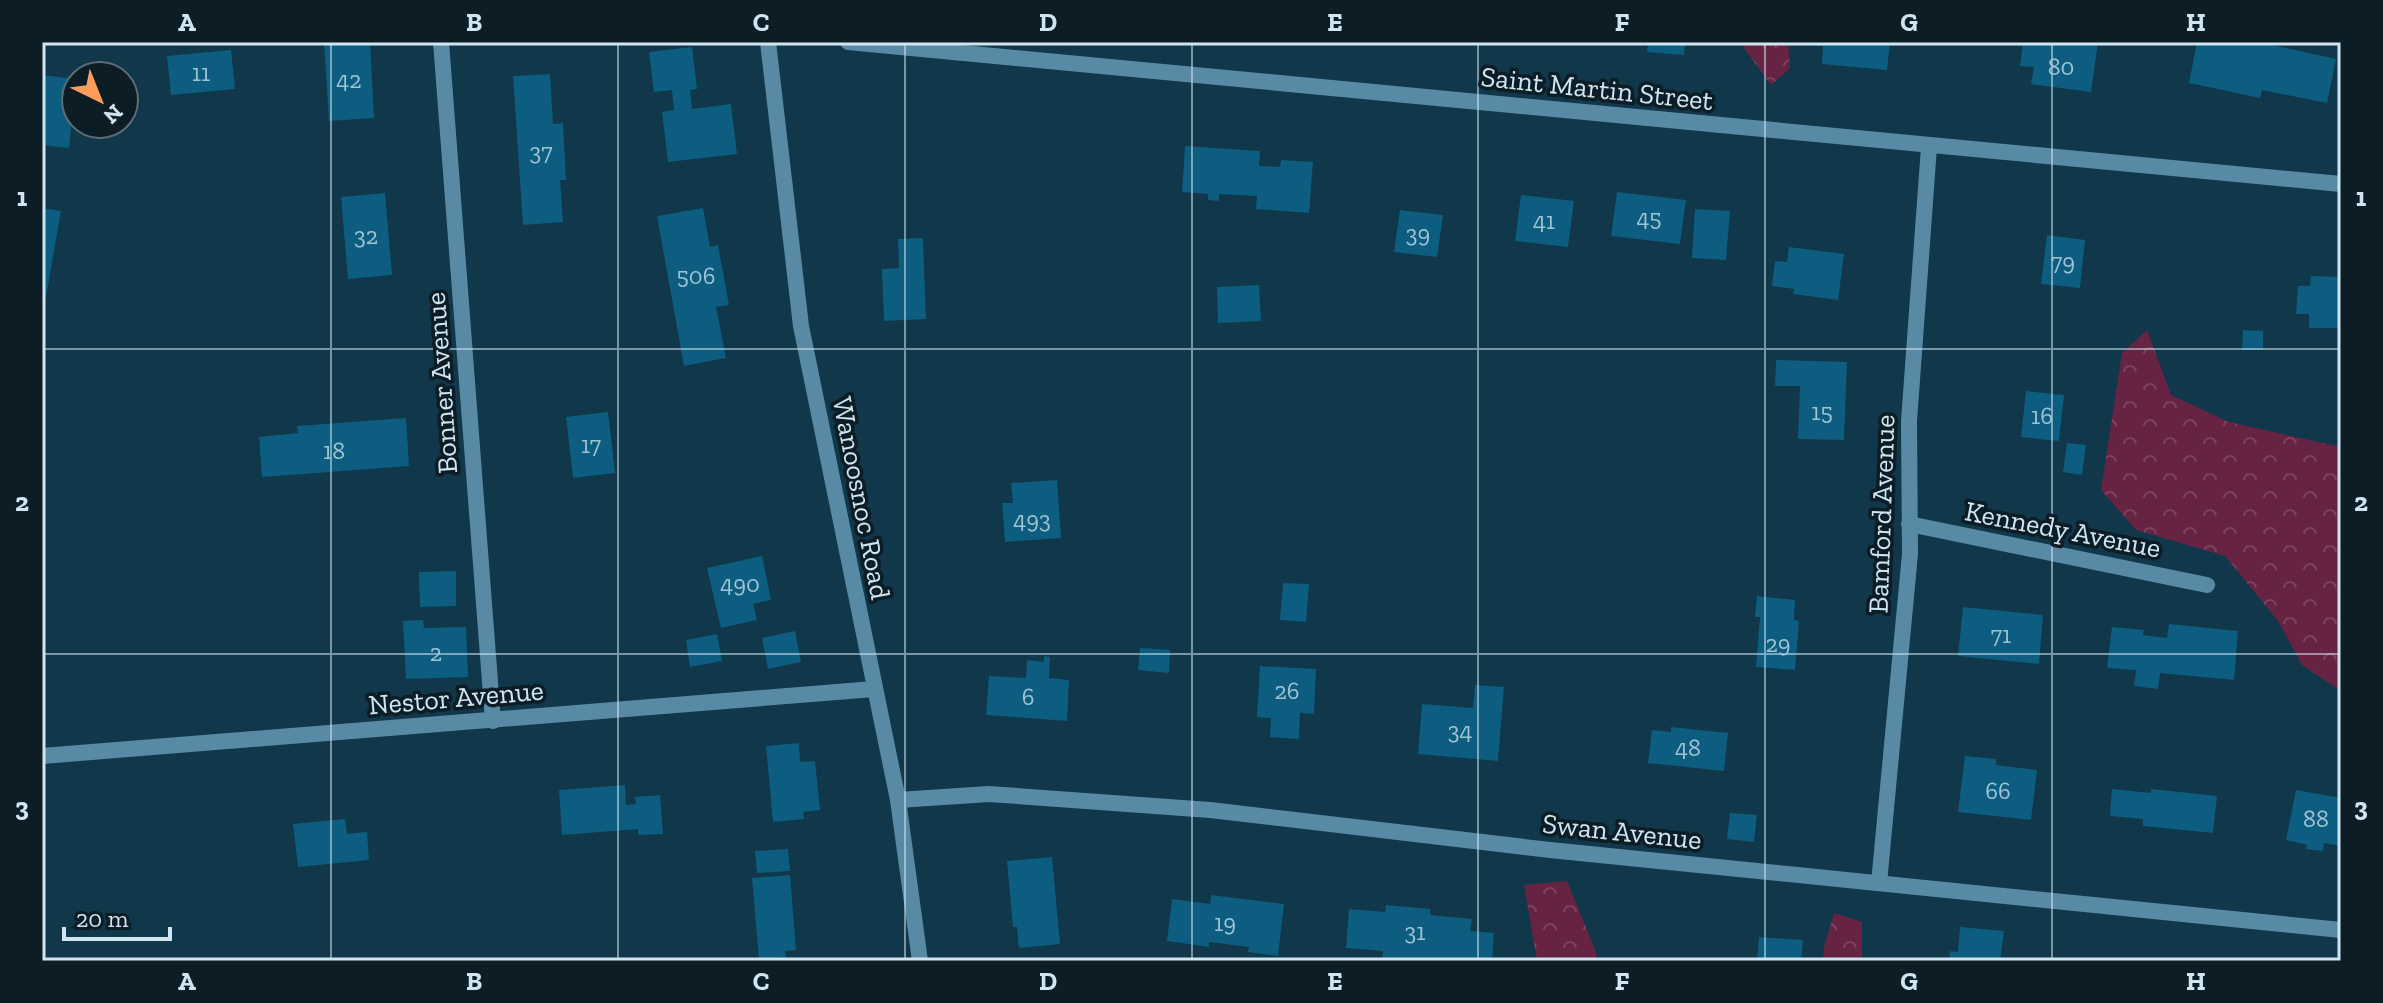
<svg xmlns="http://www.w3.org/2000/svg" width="2383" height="1003" font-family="'Zilla Slab',serif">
<defs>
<pattern id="forest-crowns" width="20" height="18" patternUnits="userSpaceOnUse" patternTransform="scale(2)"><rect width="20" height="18" fill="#662343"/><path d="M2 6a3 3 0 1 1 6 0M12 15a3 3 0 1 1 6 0" fill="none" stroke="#7b435f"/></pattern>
</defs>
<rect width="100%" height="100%" fill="#10374a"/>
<g fill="url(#forest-crowns)">
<polygon points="1744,42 1788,42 1790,68 1771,85 1744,48"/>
<polygon points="2147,330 2171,395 2229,422 2341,447 2341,691 2302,665 2278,621 2225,556 2136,530 2101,490 2122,353"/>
<polygon points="1567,881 1596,952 1597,961 1537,961 1524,885"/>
<polygon points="1834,913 1862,922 1862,961 1823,961 1824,947"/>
</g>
<g fill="#0c5d7f">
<polygon points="324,42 370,42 374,118 329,121"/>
<polygon points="1648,42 1685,42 1684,55 1647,52"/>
<polygon points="1818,42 1890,42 1887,70 1822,64 1823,46 1817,46"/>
<polygon points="2023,42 2098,42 2091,92 2031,84 2034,67 2020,66"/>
<polygon points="2197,42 2273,42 2272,45 2336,59 2327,103 2262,90 2260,98 2189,83"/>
<polygon points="692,47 697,89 690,90 692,109 731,104 737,154 668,162 662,112 674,110 672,90 654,92 649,52"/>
<polygon points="231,50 235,89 171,95 167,56"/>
<polygon points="550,74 553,124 563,123 566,180 560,180 563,222 523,225 513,76"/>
<polygon points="42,75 76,79 69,148 42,145"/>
<polygon points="1185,146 1260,151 1259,166 1280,167 1281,160 1313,162 1309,213 1256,209 1257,196 1219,194 1219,201 1208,200 1208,194 1182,192"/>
<polygon points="1617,192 1686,200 1680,244 1611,236"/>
<polygon points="385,193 392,275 348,279 341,197"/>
<polygon points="1521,195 1574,201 1568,247 1515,241"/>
<polygon points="42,208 61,211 45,303 42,302"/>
<polygon points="703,208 710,247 718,245 729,305 716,307 726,358 684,366 657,216"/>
<polygon points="1695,209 1730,211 1726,260 1692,258"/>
<polygon points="1400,210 1443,215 1437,257 1394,252"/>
<polygon points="2047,235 2085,240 2080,288 2041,284"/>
<polygon points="923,238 926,319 884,321 882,269 899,268 898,239"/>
<polygon points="1789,247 1844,254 1838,300 1793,294 1794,289 1772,286 1775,261 1787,262"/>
<polygon points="2311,276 2341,277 2341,328 2309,328 2309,314 2296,314 2298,286 2310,286"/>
<polygon points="1259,285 1261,321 1218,323 1217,287"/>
<polygon points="2243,330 2263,331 2263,350 2242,350"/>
<polygon points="1776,360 1847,362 1844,440 1798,439 1800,386 1775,386"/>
<polygon points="2026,391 2064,395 2059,441 2021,437"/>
<polygon points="608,412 615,473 573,478 566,417"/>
<polygon points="406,418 409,466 262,477 259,437 298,433 297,426"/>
<polygon points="2067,443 2086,445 2082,475 2063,472"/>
<polygon points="1057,480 1061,538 1005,542 1002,503 1013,503 1011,483"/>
<polygon points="762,556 771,600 753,604 757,620 721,628 707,568"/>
<polygon points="456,571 456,606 420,607 419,572"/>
<polygon points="1283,583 1309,584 1306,622 1280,620"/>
<polygon points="1757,596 1795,600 1794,620 1799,621 1795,670 1756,667 1760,617 1755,617"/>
<polygon points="1963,607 2043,615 2039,664 1958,656"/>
<polygon points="423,620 424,628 466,627 468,677 406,679 403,621"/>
<polygon points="2169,624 2238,631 2234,680 2160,673 2158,689 2134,686 2136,670 2107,668 2112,627 2144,630 2143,635 2167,638"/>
<polygon points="795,631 801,662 768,669 762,638"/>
<polygon points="717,634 722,661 690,667 686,640"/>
<polygon points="1140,648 1170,650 1169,673 1138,670"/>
<polygon points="1044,656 1050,657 1049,678 1069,680 1067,721 986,715 989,676 1026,678 1027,660 1044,662"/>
<polygon points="1260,666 1316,669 1314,714 1300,713 1299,739 1270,737 1271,718 1257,717"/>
<polygon points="1475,685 1504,687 1498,761 1418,754 1422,704 1473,708"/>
<polygon points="1671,727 1728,733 1724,771 1648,763 1652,730 1671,732"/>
<polygon points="799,743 800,762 815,761 820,810 803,812 804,819 773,822 766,746"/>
<polygon points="1965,756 1996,759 1996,765 2037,770 2031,820 1958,812"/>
<polygon points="625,785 626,805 636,804 635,797 660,795 663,834 638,835 638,829 562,835 559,790"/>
<polygon points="2112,789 2151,793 2151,789 2217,796 2213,833 2143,826 2143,819 2110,816"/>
<polygon points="2296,790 2341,798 2341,846 2324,843 2323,851 2306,849 2307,845 2286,840"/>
<polygon points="1730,813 1757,815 1754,842 1727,839"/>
<polygon points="345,819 347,834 367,832 369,860 298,867 293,824"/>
<polygon points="788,849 790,871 757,873 755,851"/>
<polygon points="1052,857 1060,944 1019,948 1017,927 1013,927 1007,861"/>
<polygon points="790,875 796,950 785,951 786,957 759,959 752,878"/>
<polygon points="1211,895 1284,904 1278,956 1248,952 1249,947 1209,942 1209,947 1167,941 1172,899 1210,904"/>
<polygon points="1386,905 1430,909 1430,915 1472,919 1470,931 1494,933 1492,961 1382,961 1383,951 1346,948 1349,909 1385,912"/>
<polygon points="1960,927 2004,931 2000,961 1949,961 1950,951 1958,952"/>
<polygon points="1759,937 1803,940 1801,961 1757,961"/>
</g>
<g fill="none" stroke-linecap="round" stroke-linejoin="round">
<g stroke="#598aa5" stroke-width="16">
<polyline points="441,42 493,721"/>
<polyline points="768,42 801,326 898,800 920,961"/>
<polyline points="848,42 2341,184"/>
<polyline points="1909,524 2207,585"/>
<polyline points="42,756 874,689"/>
<polyline points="898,800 989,794 1210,810 1550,850 2341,930"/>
<polyline points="1879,883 1910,554 1909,421 1929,147"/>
</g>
</g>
<path fill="none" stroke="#d1e5f1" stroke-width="2" stroke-opacity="0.55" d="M 331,42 L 331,961M 618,42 L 618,961M 905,42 L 905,961M 1192,42 L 1192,961M 1478,42 L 1478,961M 1765,42 L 1765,961M 2052,42 L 2052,961M 42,349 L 2341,349M 42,654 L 2341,654"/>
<g text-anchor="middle" stroke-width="7" stroke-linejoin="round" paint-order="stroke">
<g font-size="24" fill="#a0c3d4">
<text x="2061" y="75">80</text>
<text x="201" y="81">11</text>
<text x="349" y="88">42</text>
<text x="541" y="160">37</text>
<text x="1649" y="226">45</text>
<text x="1544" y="229">41</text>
<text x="1418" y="242">39</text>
<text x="366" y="244">32</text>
<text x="2063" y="270">79</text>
<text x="696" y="284">506</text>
<text x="1822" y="420">15</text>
<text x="2042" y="424">16</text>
<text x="591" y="453">17</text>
<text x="334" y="459">18</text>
<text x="1032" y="528">493</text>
<text x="740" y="592">490</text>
<text x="2001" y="643">71</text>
<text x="1778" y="652">29</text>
<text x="436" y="661">2</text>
<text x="1287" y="699">26</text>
<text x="1028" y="705">6</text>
<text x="1460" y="739">34</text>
<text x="1688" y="756">48</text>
<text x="1998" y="799">66</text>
<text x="2316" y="827">88</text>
<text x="1225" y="931">19</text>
<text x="1415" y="940">31</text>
</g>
<g font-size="28" fill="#d1e5f1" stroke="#0d1d25">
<text transform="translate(1597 88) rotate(6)" y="10">Saint Martin Street</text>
<text transform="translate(441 383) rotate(-94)" y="10">Bonner Avenue</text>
<text transform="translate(862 498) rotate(79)" y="10">Wanoosnoc Road</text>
<text transform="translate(1881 514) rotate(-88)" y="10">Bamford Avenue</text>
<text transform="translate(2063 529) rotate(11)" y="10">Kennedy Avenue</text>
<text transform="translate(456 697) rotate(-5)" y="10">Nestor Avenue</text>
<text transform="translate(1622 831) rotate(6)" y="10">Swan Avenue</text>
</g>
</g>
<rect width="2383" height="1003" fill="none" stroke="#0d1d25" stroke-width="88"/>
<g transform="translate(100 100) rotate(137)"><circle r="38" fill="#0d1d25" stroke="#5b6d77" stroke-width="2"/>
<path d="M0-6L14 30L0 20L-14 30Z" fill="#fe9c58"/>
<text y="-12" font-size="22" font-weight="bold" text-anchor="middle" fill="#d1e5f1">N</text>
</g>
<path d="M64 927v12h106v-12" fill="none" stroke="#d1e5f1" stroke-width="4"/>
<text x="76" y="927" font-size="24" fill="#d1e5f1" stroke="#0d1d25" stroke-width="6" paint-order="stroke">20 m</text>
<rect x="44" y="44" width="2295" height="915" fill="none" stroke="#d1e5f1" stroke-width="3"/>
<g font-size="26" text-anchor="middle" font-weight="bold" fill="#d1e5f1">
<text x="187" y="31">A</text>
<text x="474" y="31">B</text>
<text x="761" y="31">C</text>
<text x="1048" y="31">D</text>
<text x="1335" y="31">E</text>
<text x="1622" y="31">F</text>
<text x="1909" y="31">G</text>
<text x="2196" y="31">H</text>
<text x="22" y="206">1</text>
<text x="2361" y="206">1</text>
<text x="22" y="511">2</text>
<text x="2361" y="511">2</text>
<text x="22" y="816">3</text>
<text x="2361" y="816">3</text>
<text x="187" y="990">A</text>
<text x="474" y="990">B</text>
<text x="761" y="990">C</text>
<text x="1048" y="990">D</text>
<text x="1335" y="990">E</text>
<text x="1622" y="990">F</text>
<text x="1909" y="990">G</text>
<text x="2196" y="990">H</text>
</g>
</svg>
